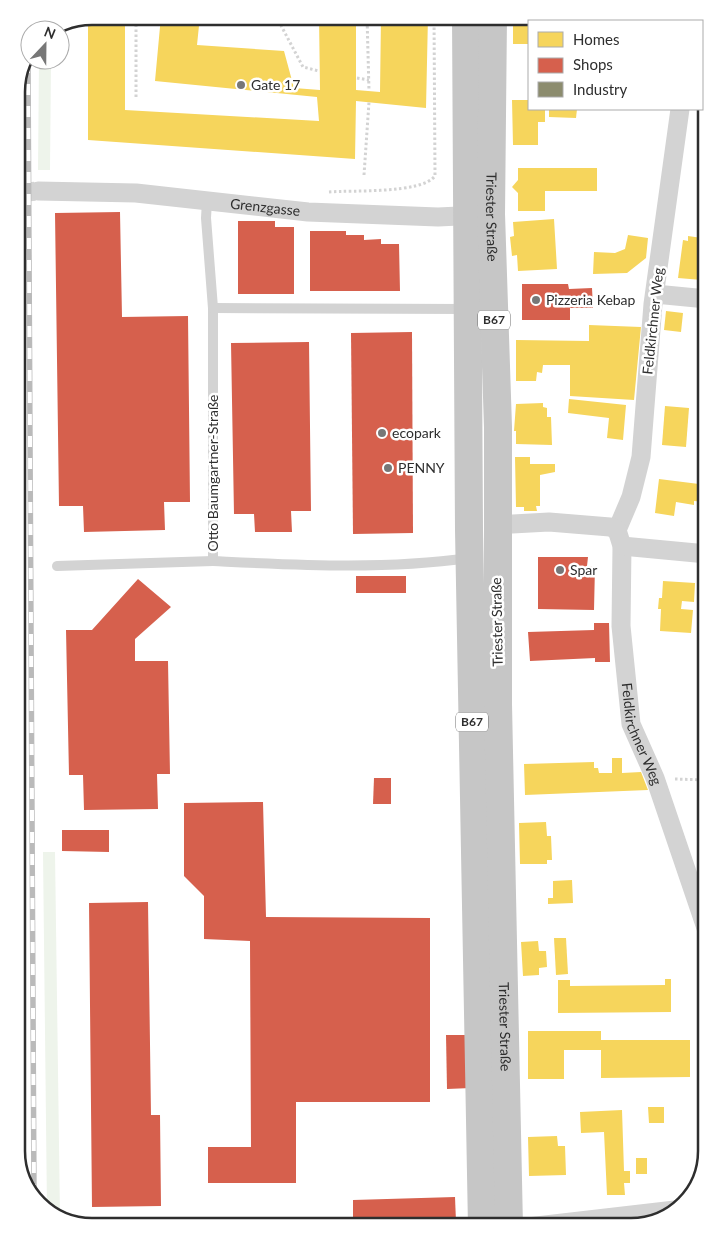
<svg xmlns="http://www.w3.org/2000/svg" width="723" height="1243" font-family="Lato,sans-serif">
<rect width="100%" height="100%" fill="#fff"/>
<g fill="#eef4eb">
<polygon points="39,60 51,60 50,170 38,170"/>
<polygon points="43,852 55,852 60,1217 47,1211"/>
</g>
<g fill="#f6d55c">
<polygon points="92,16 125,16 125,110 319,121 317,97 155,81 161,16 200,16 197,45 284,51 294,88 320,90 319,16 356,16 356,90 380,92 381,16 428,16 426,108 356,101 355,159 88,140 88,18"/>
<polygon points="513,16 606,16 605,21 529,21 529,44 513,44"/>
<polygon points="512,100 529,100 529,109 545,109 545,122 538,122 538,145 513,145"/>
<polygon points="549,109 577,109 576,118 549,117"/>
<polygon points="518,168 597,168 597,191 545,191 545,211 518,211 518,193 512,187 518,180"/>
<polygon points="554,219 557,269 518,271 517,255 512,256 510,237 514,236 513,222"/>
<polygon points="628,235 648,238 646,258 627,273 593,274 594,252 615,253 625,249"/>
<polygon points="688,236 702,238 701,243 707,244 702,280 678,278 683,240 688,241"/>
<polygon points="666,311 683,313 681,332 664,330"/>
<polygon points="589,325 641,327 634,400 570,396 570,365 543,365 542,373 537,372 536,381 516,381 516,340 589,341"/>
<polygon points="569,399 626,405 623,440 607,438 609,418 568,413"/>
<polygon points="543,403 543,407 547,408 547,417 551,417 552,445 516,444 516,431 514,431 516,404"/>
<polygon points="665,406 689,408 686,447 662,445"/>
<polygon points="515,457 530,457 530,464 555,464 555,472 540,475 540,506 536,506 537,511 524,511 524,507 516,507"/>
<polygon points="659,479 707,485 707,502 694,501 694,505 676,502 674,516 655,513"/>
<polygon points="663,581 695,583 694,602 682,601 681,609 693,610 691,633 660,631 661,609 658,609 659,598 662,598"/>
<polygon points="612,758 622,758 622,773 641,772 648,790 525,795 524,764 594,762 594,768 598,768 599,773 612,773"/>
<polygon points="546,822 547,836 551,836 552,860 547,860 547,864 520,864 519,823"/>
<polygon points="572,880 573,903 548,904 548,898 553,898 553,881"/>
<polygon points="554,938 566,938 568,974 556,975"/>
<polygon points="538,941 539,951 546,951 547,967 539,968 539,975 523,976 521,942"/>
<polygon points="665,979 671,979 671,1012 558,1013 558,980 570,980 570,986 665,985"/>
<polygon points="528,1031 601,1031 601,1040 690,1040 690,1077 601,1078 601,1050 564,1050 564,1079 528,1079"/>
<polygon points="648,1107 664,1107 664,1123 649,1123"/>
<polygon points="622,1110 624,1171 630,1171 630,1183 624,1183 625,1195 607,1195 604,1132 581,1133 580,1112"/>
<polygon points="557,1136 558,1146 565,1146 566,1175 529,1176 528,1137"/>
<rect x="636" y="1158" width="11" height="16"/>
</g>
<g fill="#d6604d">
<polygon points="120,212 122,317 188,316 190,502 164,502 165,530 84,532 83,506 59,506 55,213"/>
<polygon points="238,221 275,221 275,227 294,227 294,294 238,294"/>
<polygon points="310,231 346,231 346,235 364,235 364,240 381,239 381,244 399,244 400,291 310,291"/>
<polygon points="522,284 568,284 569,289 592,288 593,308 570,308 570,320 522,320"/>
<polygon points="412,332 413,533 353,534 351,333"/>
<polygon points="309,342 311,511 291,511 292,532 255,532 254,514 234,514 231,343"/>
<polygon points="538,557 588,557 587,566 595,566 594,610 538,609"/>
<rect x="356" y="576" width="50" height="17"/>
<polygon points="138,579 171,607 135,639 135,661 168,661 170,774 157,774 158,809 84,810 83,775 69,775 66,630 92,630"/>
<polygon points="594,623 609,623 610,662 595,662 595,658 530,661 528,632 594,630"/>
<polygon points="374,778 391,778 391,804 373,804"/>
<polygon points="263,802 266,917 430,918 430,1102 296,1102 296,1183 208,1183 208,1147 251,1147 250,941 204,939 204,896 184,876 184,803"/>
<polygon points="62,830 109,830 109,852 62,851"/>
<polygon points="148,902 151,1115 160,1115 161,1206 92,1207 89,903"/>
<polygon points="446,1035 470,1035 471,1088 447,1089"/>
<polygon points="455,1197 456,1222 353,1224 353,1200"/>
</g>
<polygon fill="#8c8c6e" points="702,89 706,90 707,111 702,110"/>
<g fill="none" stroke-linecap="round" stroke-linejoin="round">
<polyline stroke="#d5d5d5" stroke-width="19" stroke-dasharray="19 9" stroke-linecap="butt" points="16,193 38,191"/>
<g stroke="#d3d3d3" stroke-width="3" stroke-dasharray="2.5 2.5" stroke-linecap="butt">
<polyline points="276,16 303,67 319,71"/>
<polyline points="367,16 369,91"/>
<polyline points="357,78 369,80"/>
<polyline points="136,97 136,16"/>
<polyline points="364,175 369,102"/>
<path d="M 329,192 C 352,190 421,194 435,176 L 434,16"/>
<polyline points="675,779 707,780"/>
</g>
<g stroke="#d3d3d3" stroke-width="10">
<path d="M 207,201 L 206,218 L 213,308 L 213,561 C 298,565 384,570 469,558"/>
<polyline points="213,308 467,309"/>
<polyline points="57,566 213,561"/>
</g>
<g stroke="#d3d3d3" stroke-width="19">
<path id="s1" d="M 680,109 L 653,304 L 641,457 L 631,497 L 617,530 L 622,546 L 621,626 L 631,724 L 655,778 L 707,931"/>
<path id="s2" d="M 38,191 L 136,193 L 308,212 L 438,217 L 480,215"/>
<polyline points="655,294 707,299"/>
<polyline points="496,525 549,522 610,527 617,530"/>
<polyline points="622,546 707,554"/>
<polyline points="528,1227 675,1210"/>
</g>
<g stroke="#c6c6c6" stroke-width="28">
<polyline points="466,16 469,530 482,1227"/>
<path id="s3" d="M 493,16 L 491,214 L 498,427 L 498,704 L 509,1227"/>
</g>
<g stroke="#bababa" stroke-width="5.5">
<g id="rail">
<polyline points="28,62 34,1196"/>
<polyline points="16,567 20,1166"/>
</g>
</g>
<use href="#rail" stroke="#fff" stroke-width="4" stroke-dasharray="11" stroke-linecap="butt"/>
</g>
<g fill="#777" stroke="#fff" stroke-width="2">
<circle cx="241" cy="85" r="5"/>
<circle cx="536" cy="300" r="5"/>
<circle cx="382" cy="433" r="5"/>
<circle cx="388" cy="468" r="5"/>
<circle cx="560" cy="570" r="5"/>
</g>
<g text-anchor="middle" stroke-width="5" stroke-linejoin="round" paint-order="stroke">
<g fill="#fff" stroke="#6d6d6d" stroke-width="1">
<rect x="478" y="310.5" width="32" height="19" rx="4"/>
<rect x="456" y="712.5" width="32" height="19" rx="4"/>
</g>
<g font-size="12" font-weight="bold" fill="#2e2e2e">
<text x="494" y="324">B67</text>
<text x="472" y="726">B67</text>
</g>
<g font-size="14" fill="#2e2e2e" stroke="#fff" text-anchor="start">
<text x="251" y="90">Gate 17</text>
<text x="546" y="305">Pizzeria Kebap</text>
<text x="392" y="438">ecopark</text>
<text x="398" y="473">PENNY</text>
<text x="570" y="575">Spar</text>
</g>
<g font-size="14" fill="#2e2e2e" stroke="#fff">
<text dy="5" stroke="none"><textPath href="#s2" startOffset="228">Grenzgasse</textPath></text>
<text dy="5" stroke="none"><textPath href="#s3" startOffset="201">Triester Straße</textPath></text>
<text transform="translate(653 321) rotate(-84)" y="5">Feldkirchner Weg</text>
<text transform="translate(213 473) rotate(-90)" y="5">Otto Baumgartner-Straße</text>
<text transform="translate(497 622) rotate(-91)" y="5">Triester Straße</text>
<text dy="5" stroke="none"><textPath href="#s1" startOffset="635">Feldkirchner Weg</textPath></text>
<text dy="5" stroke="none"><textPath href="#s3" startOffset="1011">Triester Straße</textPath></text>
</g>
</g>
<path d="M0 0H723V1243H0ZM92 25H631A67 67 0 0 1 698 92V1151A67 67 0 0 1 631 1218H92A67 67 0 0 1 25 1151V92A67 67 0 0 1 92 25Z" fill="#fff" fill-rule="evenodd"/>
<path fill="none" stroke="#2e2e2e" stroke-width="2.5" d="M92 25H631A67 67 0 0 1 698 92V1151A67 67 0 0 1 631 1218H92A67 67 0 0 1 25 1151V92A67 67 0 0 1 92 25Z"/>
<rect x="528" y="20" width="175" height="90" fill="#ffffff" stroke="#ababab"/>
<rect x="538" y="32" width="25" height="15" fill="#f6d55c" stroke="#ababab"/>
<text x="573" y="45" font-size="15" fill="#2e2e2e">Homes</text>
<rect x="538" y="58" width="25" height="15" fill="#d6604d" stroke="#ababab"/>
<text x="573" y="70" font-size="15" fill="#2e2e2e">Shops</text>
<rect x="538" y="82" width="25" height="15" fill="#8c8c6e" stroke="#ababab"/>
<text x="573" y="95" font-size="15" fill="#2e2e2e">Industry</text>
<g transform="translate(45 45) rotate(22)"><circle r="24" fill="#ffffff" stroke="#ababab"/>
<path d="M0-4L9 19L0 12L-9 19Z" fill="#777777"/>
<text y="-8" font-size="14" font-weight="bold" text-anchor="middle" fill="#2e2e2e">N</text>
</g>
</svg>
